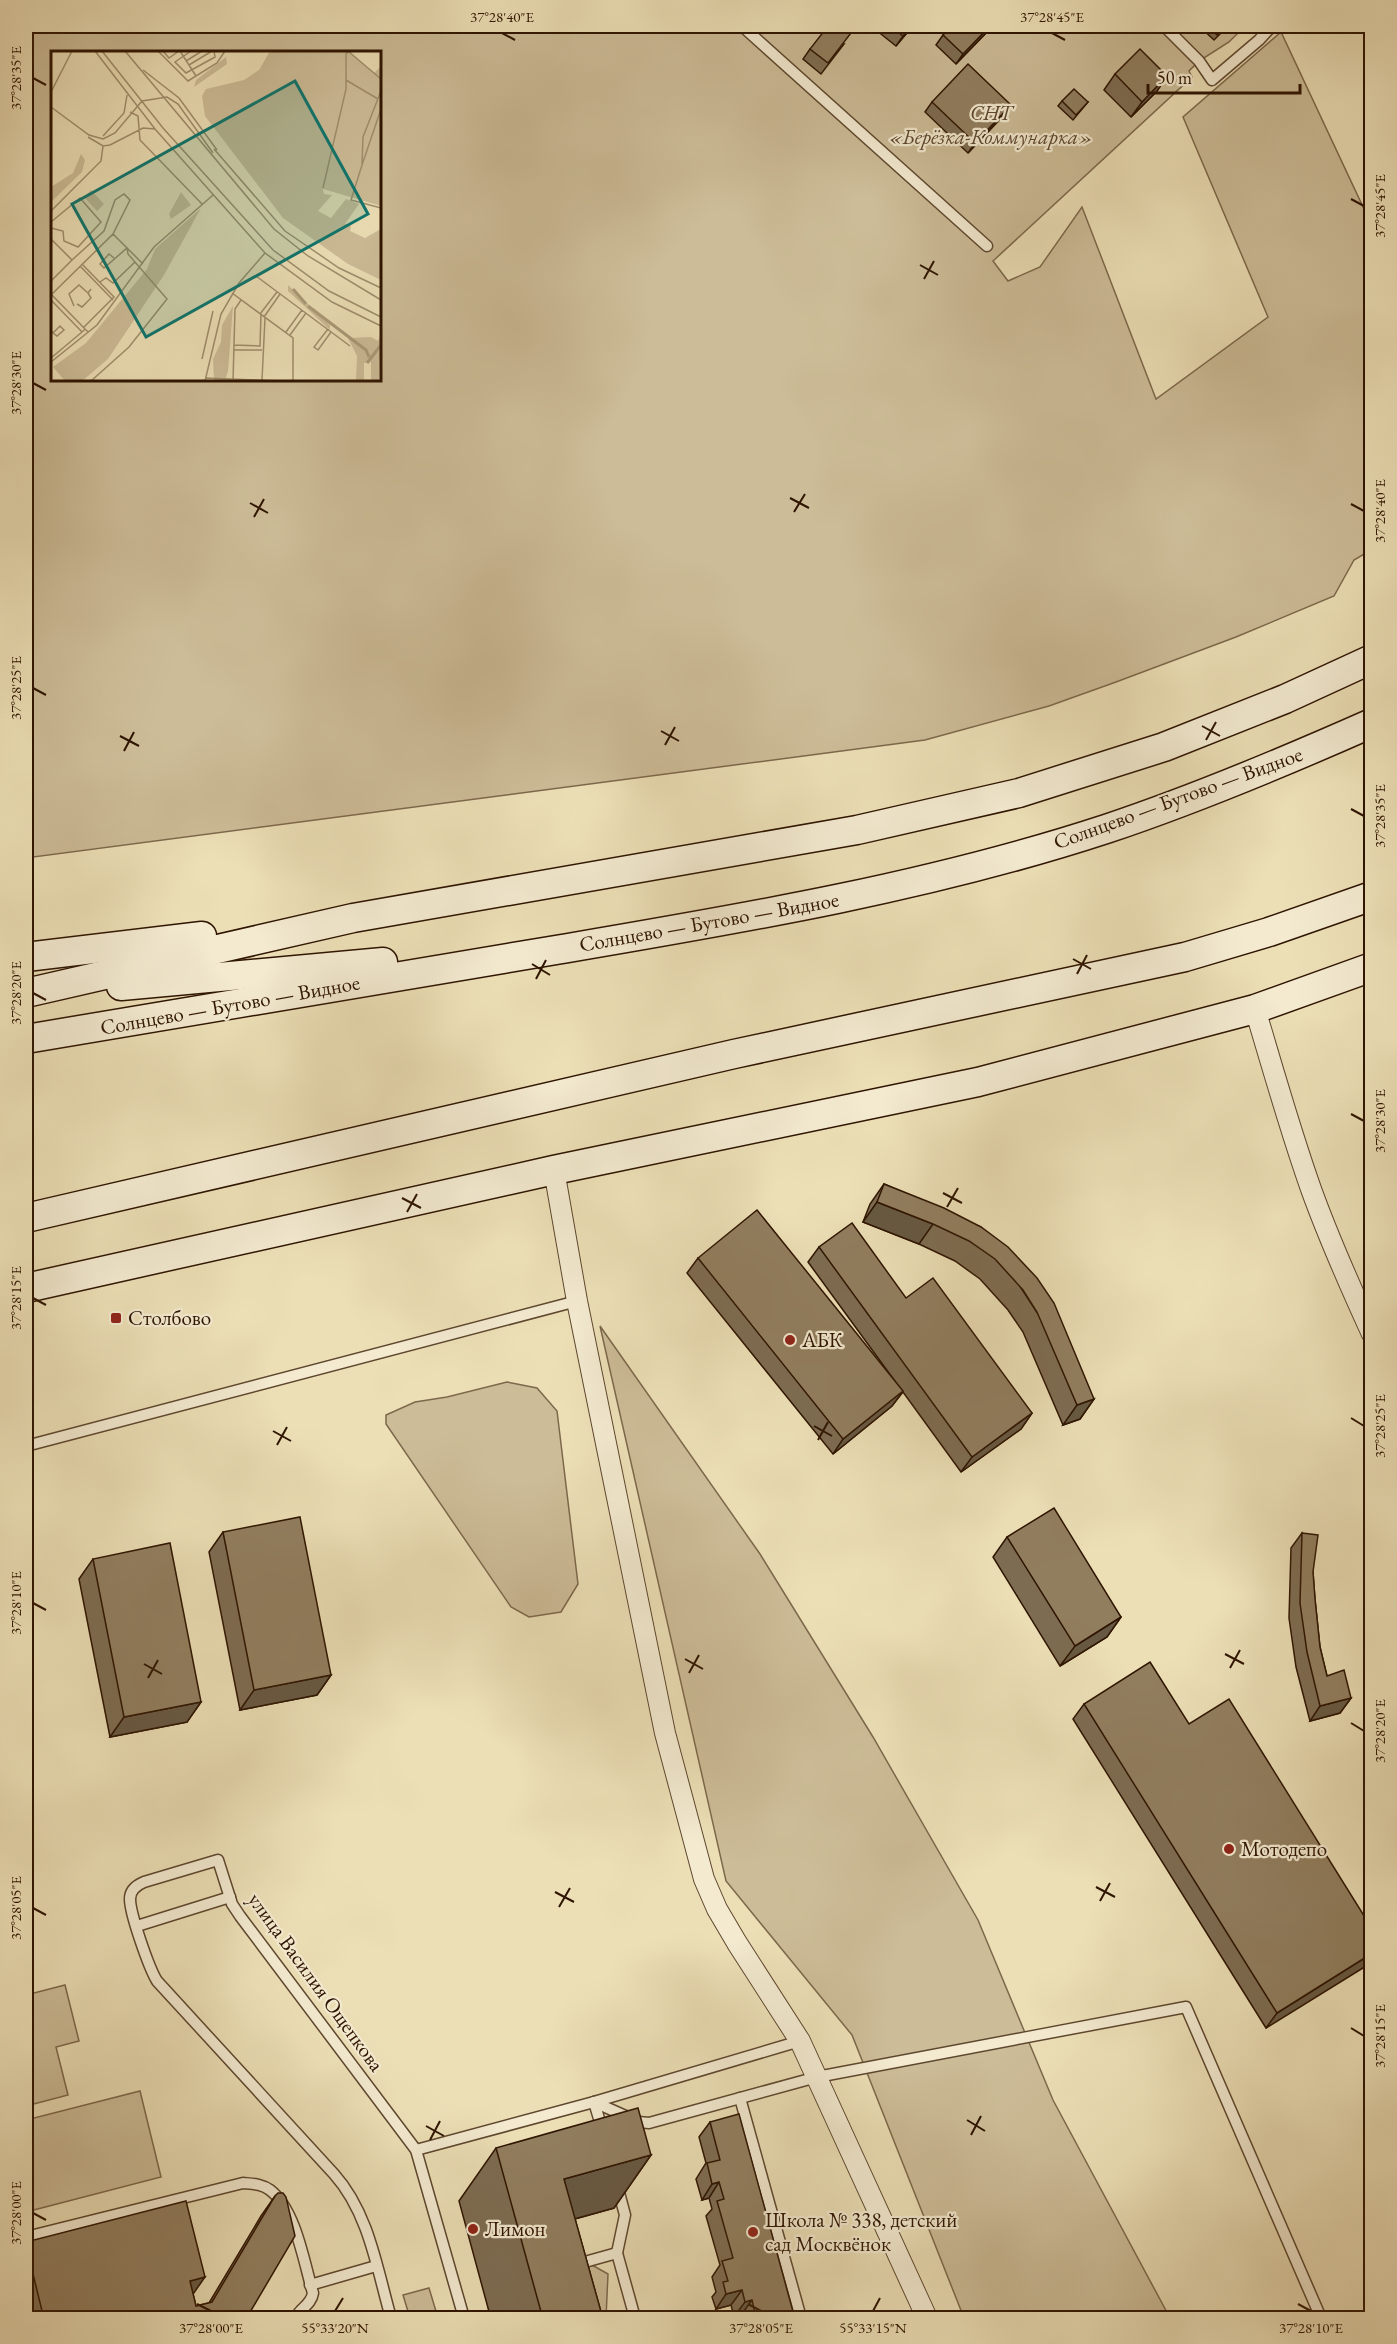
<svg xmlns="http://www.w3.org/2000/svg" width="1397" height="2344" font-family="'EB Garamond',serif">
<rect width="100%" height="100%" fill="#ecdfb6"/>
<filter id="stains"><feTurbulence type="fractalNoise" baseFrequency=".00333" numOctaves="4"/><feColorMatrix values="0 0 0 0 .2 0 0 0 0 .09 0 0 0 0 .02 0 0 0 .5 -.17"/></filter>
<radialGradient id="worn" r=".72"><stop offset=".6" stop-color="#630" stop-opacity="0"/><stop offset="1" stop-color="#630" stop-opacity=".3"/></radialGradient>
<g fill="#ccbc97" stroke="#7d684c" stroke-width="1.5" fill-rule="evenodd">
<path d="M 26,26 L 1245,26 L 1229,42 L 1199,61 L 1189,71 L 1192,77 L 993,261 L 1008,281 L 1040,267 L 1082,207 L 1156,399 L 1268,317 L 1183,117 L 1281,32 L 1371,224 L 1371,550 L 1354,560 L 1334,596 L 1236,637 L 1116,682 L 1049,706 L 925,740 L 26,858 ZM 52,52 L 380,52 L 380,380 L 52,380 Z"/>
<polygon points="600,1326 760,1554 873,1737 978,1920 1053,2100 1170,2318 964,2318 852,2035 726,1881"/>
<polygon points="507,1382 537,1388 557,1411 578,1584 561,1612 529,1617 511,1607 386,1424 386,1415 415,1402 447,1397"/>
<polygon points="65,1985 79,2041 56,2047 68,2095 26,2106 26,1995"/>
<polygon points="140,2091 161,2177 26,2212 26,2120"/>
<polygon points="592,2265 608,2274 606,2318 596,2318 582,2268"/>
<polygon points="429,2288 438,2318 410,2318 403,2295"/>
</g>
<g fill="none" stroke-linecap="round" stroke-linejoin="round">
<g stroke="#5e472e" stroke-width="13">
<g id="lane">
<polyline points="742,26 987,246"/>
<polyline points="1164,26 1199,61 1212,80 1259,40 1272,26"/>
<polyline points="26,1446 577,1301"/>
<polyline points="137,1926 230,1897"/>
<polyline points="740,2098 801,2318"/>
<polyline points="594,2102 639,2122 649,2123 817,2077 1186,2007 1321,2318"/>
<polyline points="594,2102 603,2132"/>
<polyline points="416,2150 594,2102 800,2041"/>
<polyline points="617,2185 625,2215 617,2253 635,2318"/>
<path d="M 26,2237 L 243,2183 C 253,2184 262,2184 270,2190 C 296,2210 304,2263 313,2293 C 311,2306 299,2308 296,2318"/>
<polyline points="574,2265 617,2253"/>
<polyline points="310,2285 376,2266"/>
<path d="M 391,2318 C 377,2269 369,2213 334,2174 L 157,1981 C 149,1968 130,1914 130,1899 C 130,1890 137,1885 144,1882 L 218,1860 L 232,1904 L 240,1916 L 416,2150 L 464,2318"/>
</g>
</g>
<g stroke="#5e472e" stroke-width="22">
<g id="street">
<path d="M 1255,1009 C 1273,1069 1290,1130 1311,1189 C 1329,1239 1350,1286 1372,1334"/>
<polyline points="554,1170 577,1301 665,1733 704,1879 717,1909 737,1943 800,2041 927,2318"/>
</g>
</g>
<g stroke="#2e1401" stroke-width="31">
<g id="secondary">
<polyline points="26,957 202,936"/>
<polyline points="121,986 383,962"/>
<polyline points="26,993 353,918 857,830 1019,793 1164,747 1285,699 1372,659"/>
<path d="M 26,1039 C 204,1009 383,979 562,949 C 745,918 929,887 1106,829 C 1196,799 1284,762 1372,723"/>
<polyline points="26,1218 734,1054 1185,957 1269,932 1372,896"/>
<polyline points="26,1288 554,1170 978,1082 1255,1009 1372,967"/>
</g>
</g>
<use href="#lane" stroke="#f3ead0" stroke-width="10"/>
<use href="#street" stroke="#f3ead0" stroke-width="20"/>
<use href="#secondary" stroke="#f3ead0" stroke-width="28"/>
</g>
<g fill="#7d6c52" stroke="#2e1401" stroke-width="1.5">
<polygon points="871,26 913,26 896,46"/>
<polygon points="1199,26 1228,26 1214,40"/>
<polygon points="987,32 956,64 936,45 943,35"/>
<polygon points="844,44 821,74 803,59 810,49"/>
<polygon points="1115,74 1167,76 1157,91 1131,117 1104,90"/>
<polygon points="1062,101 1088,102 1073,120 1058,106"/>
<polygon points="932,102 1004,115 968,153 925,112"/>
<polygon points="1371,829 1371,854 1364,840"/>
<polygon points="884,1184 981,1227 1094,1399 1080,1419 1063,1425 1023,1332 1008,1310 980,1279 955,1261 919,1244 863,1222 870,1204"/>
<polygon points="819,1247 906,1298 1032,1413 1021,1429 961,1472 903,1392 892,1406 833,1454 687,1273 698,1258 897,1384 808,1262"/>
<polygon points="223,1532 331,1675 317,1695 240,1710 209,1552"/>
<polygon points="1302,1533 1313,1572 1315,1599 1320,1647 1327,1676 1351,1698 1340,1713 1310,1721 1296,1667 1289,1618 1291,1548"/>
<polygon points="1007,1537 1121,1617 1107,1637 1060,1666 993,1557"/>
<polygon points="93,1559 201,1702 187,1722 110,1737 79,1579"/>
<polygon points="1084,1704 1189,1724 1371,1927 1266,2028 1073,1719"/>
<polygon points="1371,1752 1371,1766 1365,1759"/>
<polygon points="710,2122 795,2319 742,2319 741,2315 734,2317 731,2305 716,2309 712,2297 716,2292 712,2277 720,2265 706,2216 712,2209 709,2198 702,2200 696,2179 706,2163 699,2137"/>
<polygon points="496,2148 651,2155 614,2208 575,2219 603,2319 491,2319 459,2201"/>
<polygon points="275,2196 246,2319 26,2319 26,2242 193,2294 196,2306 209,2303 261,2216"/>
<polygon points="1371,2215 1371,2230 1367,2221"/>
</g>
<g fill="#665842" stroke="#2e1401" stroke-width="1.5">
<polygon points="911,26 912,26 896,46 903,36"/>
<polygon points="990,26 991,26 987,32 956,64 963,54"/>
<polygon points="1167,76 1157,91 1131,117 1142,102"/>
<polygon points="1011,105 1004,115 968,153 975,143"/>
<polygon points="877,1202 933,1224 919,1244 863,1222"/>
<polygon points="903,1391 892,1406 833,1454 843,1439"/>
<polygon points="1094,1399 1080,1419 1063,1425 1077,1405"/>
<polygon points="1032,1413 1021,1429 961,1472 972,1457"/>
<polygon points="1121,1617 1107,1637 1060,1666 1075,1646"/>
<polygon points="331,1675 317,1695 240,1710 254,1690"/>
<polygon points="1351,1698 1340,1713 1310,1721 1320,1706"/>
<polygon points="201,1702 187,1722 110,1737 124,1717"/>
<polygon points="1371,1954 1371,1963 1266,2028 1277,2013"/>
<polygon points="651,2155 614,2208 527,2232 564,2179"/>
<polygon points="719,2182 709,2198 702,2200 712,2184"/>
<polygon points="205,2277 191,2297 190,2281"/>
<polygon points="742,2290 731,2305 716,2309 726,2294"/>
<polygon points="752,2300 741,2315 734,2317 745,2302"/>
</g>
<g fill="#917e5f" stroke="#2e1401" stroke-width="1.5">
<polygon points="828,26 841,26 851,33 828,63 810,49"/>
<polygon points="890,26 911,26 903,36"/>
<polygon points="952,26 990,26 963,54 943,35"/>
<polygon points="1208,26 1226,26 1217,35"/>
<polygon points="1140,49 1167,76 1142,102 1115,74"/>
<polygon points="968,64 1011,105 975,143 932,102"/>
<polygon points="1074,89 1088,102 1076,115 1062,101"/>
<polygon points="884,1184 944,1208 981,1227 1008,1247 1037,1278 1054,1303 1094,1399 1077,1405 1037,1312 1023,1290 995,1259 969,1241 933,1224 877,1202"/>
<polygon points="757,1210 903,1391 843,1439 698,1258"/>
<polygon points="852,1223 906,1298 933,1278 1032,1413 972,1457 819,1247"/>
<polygon points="1054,1508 1121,1617 1075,1646 1007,1537"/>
<polygon points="300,1517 331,1675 254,1690 223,1532"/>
<polygon points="1302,1533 1318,1535 1313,1572 1315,1599 1320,1647 1327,1676 1344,1670 1351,1698 1320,1706 1307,1652 1300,1603"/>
<polygon points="170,1543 201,1702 124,1717 93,1559"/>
<polygon points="1150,1662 1189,1724 1229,1699 1371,1927 1371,1954 1277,2013 1084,1704"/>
<polygon points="638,2108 651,2155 564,2179 603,2319 543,2319 496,2148"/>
<polygon points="739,2114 795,2319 749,2319 748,2314 755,2313 752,2300 745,2302 742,2290 726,2294 723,2282 728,2281 722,2261 733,2258 717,2201 724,2199 719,2182 712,2184 707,2163 720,2160 710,2122"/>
<polygon points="278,2193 283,2193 286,2197 295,2236 246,2319 44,2319 26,2245 26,2242 186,2201 205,2277 190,2281 196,2306 212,2302 275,2196"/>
</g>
<path fill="none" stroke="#2e1401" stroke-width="2" d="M 502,33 L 515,40M 1052,33 L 1065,40M 33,78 L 46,85M 1351,199 L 1364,206M 920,265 L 938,275M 924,279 L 934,261M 33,383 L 46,390M 790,498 L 809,508M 250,503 L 268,513M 1351,504 L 1364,511M 794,512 L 805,494M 254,517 L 264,499M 33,688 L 46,695M 1202,726 L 1220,736M 661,731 L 679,741M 120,736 L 139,746M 1206,740 L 1216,722M 665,745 L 675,727M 124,751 L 134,732M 1351,809 L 1364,816M 1073,959 L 1091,969M 532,964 L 550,975M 1077,974 L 1087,955M 536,979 L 546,960M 33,993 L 46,1000M 1351,1114 L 1364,1121M 943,1193 L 962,1203M 402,1198 L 421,1208M 947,1207 L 958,1188M 407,1212 L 417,1194M 33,1298 L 46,1305M 1351,1418 L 1364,1426M 814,1426 L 832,1436M 273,1431 L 291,1441M 818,1440 L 828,1422M 277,1445 L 287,1427M 33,1603 L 46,1610M 1225,1654 L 1244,1664M 685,1659 L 703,1669M 144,1664 L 162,1674M 1230,1668 L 1240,1650M 689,1673 L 699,1655M 148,1678 L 158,1660M 1351,1723 L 1364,1731M 1096,1887 L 1115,1897M 555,1892 L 574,1902M 1100,1901 L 1110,1883M 559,1907 L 570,1888M 33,1908 L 46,1915M 1351,2028 L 1364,2036M 967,2120 L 985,2131M 426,2126 L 444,2136M 971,2135 L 981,2116M 430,2140 L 440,2121M 33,2213 L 46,2220M 197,2304 L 211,2311M 748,2304 L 761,2311M 1298,2304 L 1311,2311M 335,2311 L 343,2298M 873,2311 L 880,2298"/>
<g fill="#8f2418" stroke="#f3ead0" stroke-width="2">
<rect x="110" y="1312" width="12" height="12" rx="3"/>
<circle cx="790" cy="1340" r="6"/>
<circle cx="1229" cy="1849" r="6"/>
<circle cx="473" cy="2229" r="6"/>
<circle cx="753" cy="2232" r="6"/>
</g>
<g text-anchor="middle" stroke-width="4.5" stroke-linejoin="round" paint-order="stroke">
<g font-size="21" font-style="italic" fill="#5d462e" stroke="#f3ead0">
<text x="991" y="120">СНТ<tspan x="991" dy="24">«Берёзка-Коммунарка»</tspan></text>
</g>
<g font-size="21" fill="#2e1401" stroke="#f3ead0">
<text transform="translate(1178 798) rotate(-20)" y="7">Солнцево — Бутово — Видное</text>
<text transform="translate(709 922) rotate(-10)" y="7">Солнцево — Бутово — Видное</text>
<text transform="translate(230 1005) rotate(-10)" y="7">Солнцево — Бутово — Видное</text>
<text transform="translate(316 1982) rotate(54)" y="7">улица Василия Ощепкова</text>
</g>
<g font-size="21" fill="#2e1401" stroke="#f3ead0" text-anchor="start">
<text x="128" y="1325">Столбово</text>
<text x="802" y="1347">АБК</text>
<text x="1241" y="1856">Мотодепо</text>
<text x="765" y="2227">Школа № 338, детский<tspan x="765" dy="24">сад Москвёнок</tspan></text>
<text x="485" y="2236">Лимон</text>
</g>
</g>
<g transform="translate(51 51)">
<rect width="330" height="330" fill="#ecdfb6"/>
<path d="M 219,0 L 298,0 L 323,22 L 330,15 L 330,155 L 272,138 L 273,143 L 281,144 L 267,160 L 280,167 L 295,148 L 308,153 L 294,173 L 300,175 L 299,180 L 314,187 L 330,178 L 330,229 L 297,213 L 232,167 L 154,65 L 151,45 L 155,38 L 193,29 L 208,19 ZM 175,6 L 176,13 L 143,36 L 145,29 ZM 30,103 L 34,109 L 31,121 L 0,151 L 0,136 L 22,122 ZM 40,139 L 53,153 L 46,160 L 33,146 ZM 130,141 L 140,154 L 120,168 L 118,163 ZM 150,157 L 113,224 L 57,308 L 31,330 L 14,330 L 2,316 L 35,292 L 96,218 L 104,198 ZM 237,234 L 279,274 L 279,279 L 237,240 ZM 182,255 L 177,320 L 174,330 L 163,330 L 162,308 L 170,291 L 171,274 ZM 330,283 L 328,330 L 320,330 L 320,311 L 313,312 L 313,330 L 305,330 L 306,305 L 297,287 L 320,286 L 327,290 Z" fill="#ccbc97"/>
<path fill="none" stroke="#ab9a78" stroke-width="3" d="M 242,238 L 255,253M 257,255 L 315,299 L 318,306M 316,312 L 330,294"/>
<path fill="none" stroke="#a08e6e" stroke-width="1.5" d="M 44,0 L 104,78 L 214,202 L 281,251 L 330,275M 51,0 L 112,77 L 222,199 L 278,240 L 330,266M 74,0 L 223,178 L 257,205 L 330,249M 107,0 L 137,30 L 166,12 L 174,0M 112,0 L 118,7 L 128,0M 129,0 L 145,25M 140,0 L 124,11 L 135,22 L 164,6 L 163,0M 135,10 L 151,0M 138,14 L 161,0M 92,19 L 128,47 L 166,99M 295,29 L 327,48M 330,40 L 312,86 L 311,114 L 300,149 L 330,157M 0,41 L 21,0M 0,56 L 38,84 L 52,88 L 64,82 L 91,50 L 116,46 L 127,53 L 162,102M 79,61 L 87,65 L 89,89 L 151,153M 52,85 L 73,62 L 76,44M 37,86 L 52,95 L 59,94 L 92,77 L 104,78M 163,98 L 234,180 L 288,217 L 330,237M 311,114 L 330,58M 272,137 L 295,38 L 295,3 L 297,0 L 330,28M 0,160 L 50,110 L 52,95M 0,171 L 29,147 L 50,171 L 27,196 L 13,190 L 12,180 L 0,177M 62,183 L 92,213M 0,188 L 21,209 L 0,230M 31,213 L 63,246 L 33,276M 29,215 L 62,249M 205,225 L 299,295M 49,231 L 55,227 L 62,232 L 84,211M 181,242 L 242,287 L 242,330M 0,243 L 34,278M 0,244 L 62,183 L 79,149 L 73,143 L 64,149 L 53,180 L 21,209M 0,249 L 31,281 L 34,278 L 37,281M 26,253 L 31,256 L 40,247 L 37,242M 23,255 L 18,243 L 28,234 L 37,242 L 40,238M 209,263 L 226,241M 213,266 L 229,243M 277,278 L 263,296 L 267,299 L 280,281M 0,279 L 2,282 L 6,285 L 13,279 L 9,275 L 2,282M 235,281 L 251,259M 239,284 L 255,262M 183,294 L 209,295 L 210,263M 183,299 L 211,299M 0,307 L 31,281M 151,308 L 162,260M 0,311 L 46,274 L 103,196 L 162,144M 154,327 L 232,330M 211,329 L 214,267M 40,330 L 78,296 L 116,248 L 77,203 L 76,197 L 53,217 L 49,213 L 58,203 L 63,207M 154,330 L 170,263 L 188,232 L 214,202M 182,330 L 184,258 L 190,249"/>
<path fill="#0f766e" fill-opacity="0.15" stroke="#0f766e" stroke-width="3" d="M 244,30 L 317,163 L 95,286 L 21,153 Z"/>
<rect width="330" height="330" fill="none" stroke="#2e1401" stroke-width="3"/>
</g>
<rect width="1397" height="2344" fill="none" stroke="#ecdfb6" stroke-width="66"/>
<path d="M1148 84v9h152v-9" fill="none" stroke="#2e1401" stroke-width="3"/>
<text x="1157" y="84" font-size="18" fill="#2e1401" stroke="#f3ead0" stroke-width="4.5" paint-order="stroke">50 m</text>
<rect x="33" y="33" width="1331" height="2278" fill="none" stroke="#2e1401" stroke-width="2"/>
<g font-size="15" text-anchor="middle" fill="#2e1401">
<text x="502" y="22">37°28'40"E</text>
<text x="1052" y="22">37°28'45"E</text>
<text transform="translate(16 78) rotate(-90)" y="5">37°28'35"E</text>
<text transform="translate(1380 206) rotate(-90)" y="5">37°28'45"E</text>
<text transform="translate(16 383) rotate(-90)" y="5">37°28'30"E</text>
<text transform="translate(1380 511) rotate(-90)" y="5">37°28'40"E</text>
<text transform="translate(16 688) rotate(-90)" y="5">37°28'25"E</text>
<text transform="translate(1380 816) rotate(-90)" y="5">37°28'35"E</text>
<text transform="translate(16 993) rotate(-90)" y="5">37°28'20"E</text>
<text transform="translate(1380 1121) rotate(-90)" y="5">37°28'30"E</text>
<text transform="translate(16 1298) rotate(-90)" y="5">37°28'15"E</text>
<text transform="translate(1380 1426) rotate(-90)" y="5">37°28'25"E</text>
<text transform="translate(16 1603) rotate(-90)" y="5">37°28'10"E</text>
<text transform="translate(1380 1731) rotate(-90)" y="5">37°28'20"E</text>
<text transform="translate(16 1908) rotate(-90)" y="5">37°28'05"E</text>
<text transform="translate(1380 2036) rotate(-90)" y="5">37°28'15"E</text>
<text transform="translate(16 2213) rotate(-90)" y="5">37°28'00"E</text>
<text x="211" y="2333">37°28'00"E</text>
<text x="335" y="2333">55°33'20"N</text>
<text x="761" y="2333">37°28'05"E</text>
<text x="873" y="2333">55°33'15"N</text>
<text x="1311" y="2333">37°28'10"E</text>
</g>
<rect width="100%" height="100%" filter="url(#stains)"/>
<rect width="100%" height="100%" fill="url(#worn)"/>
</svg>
